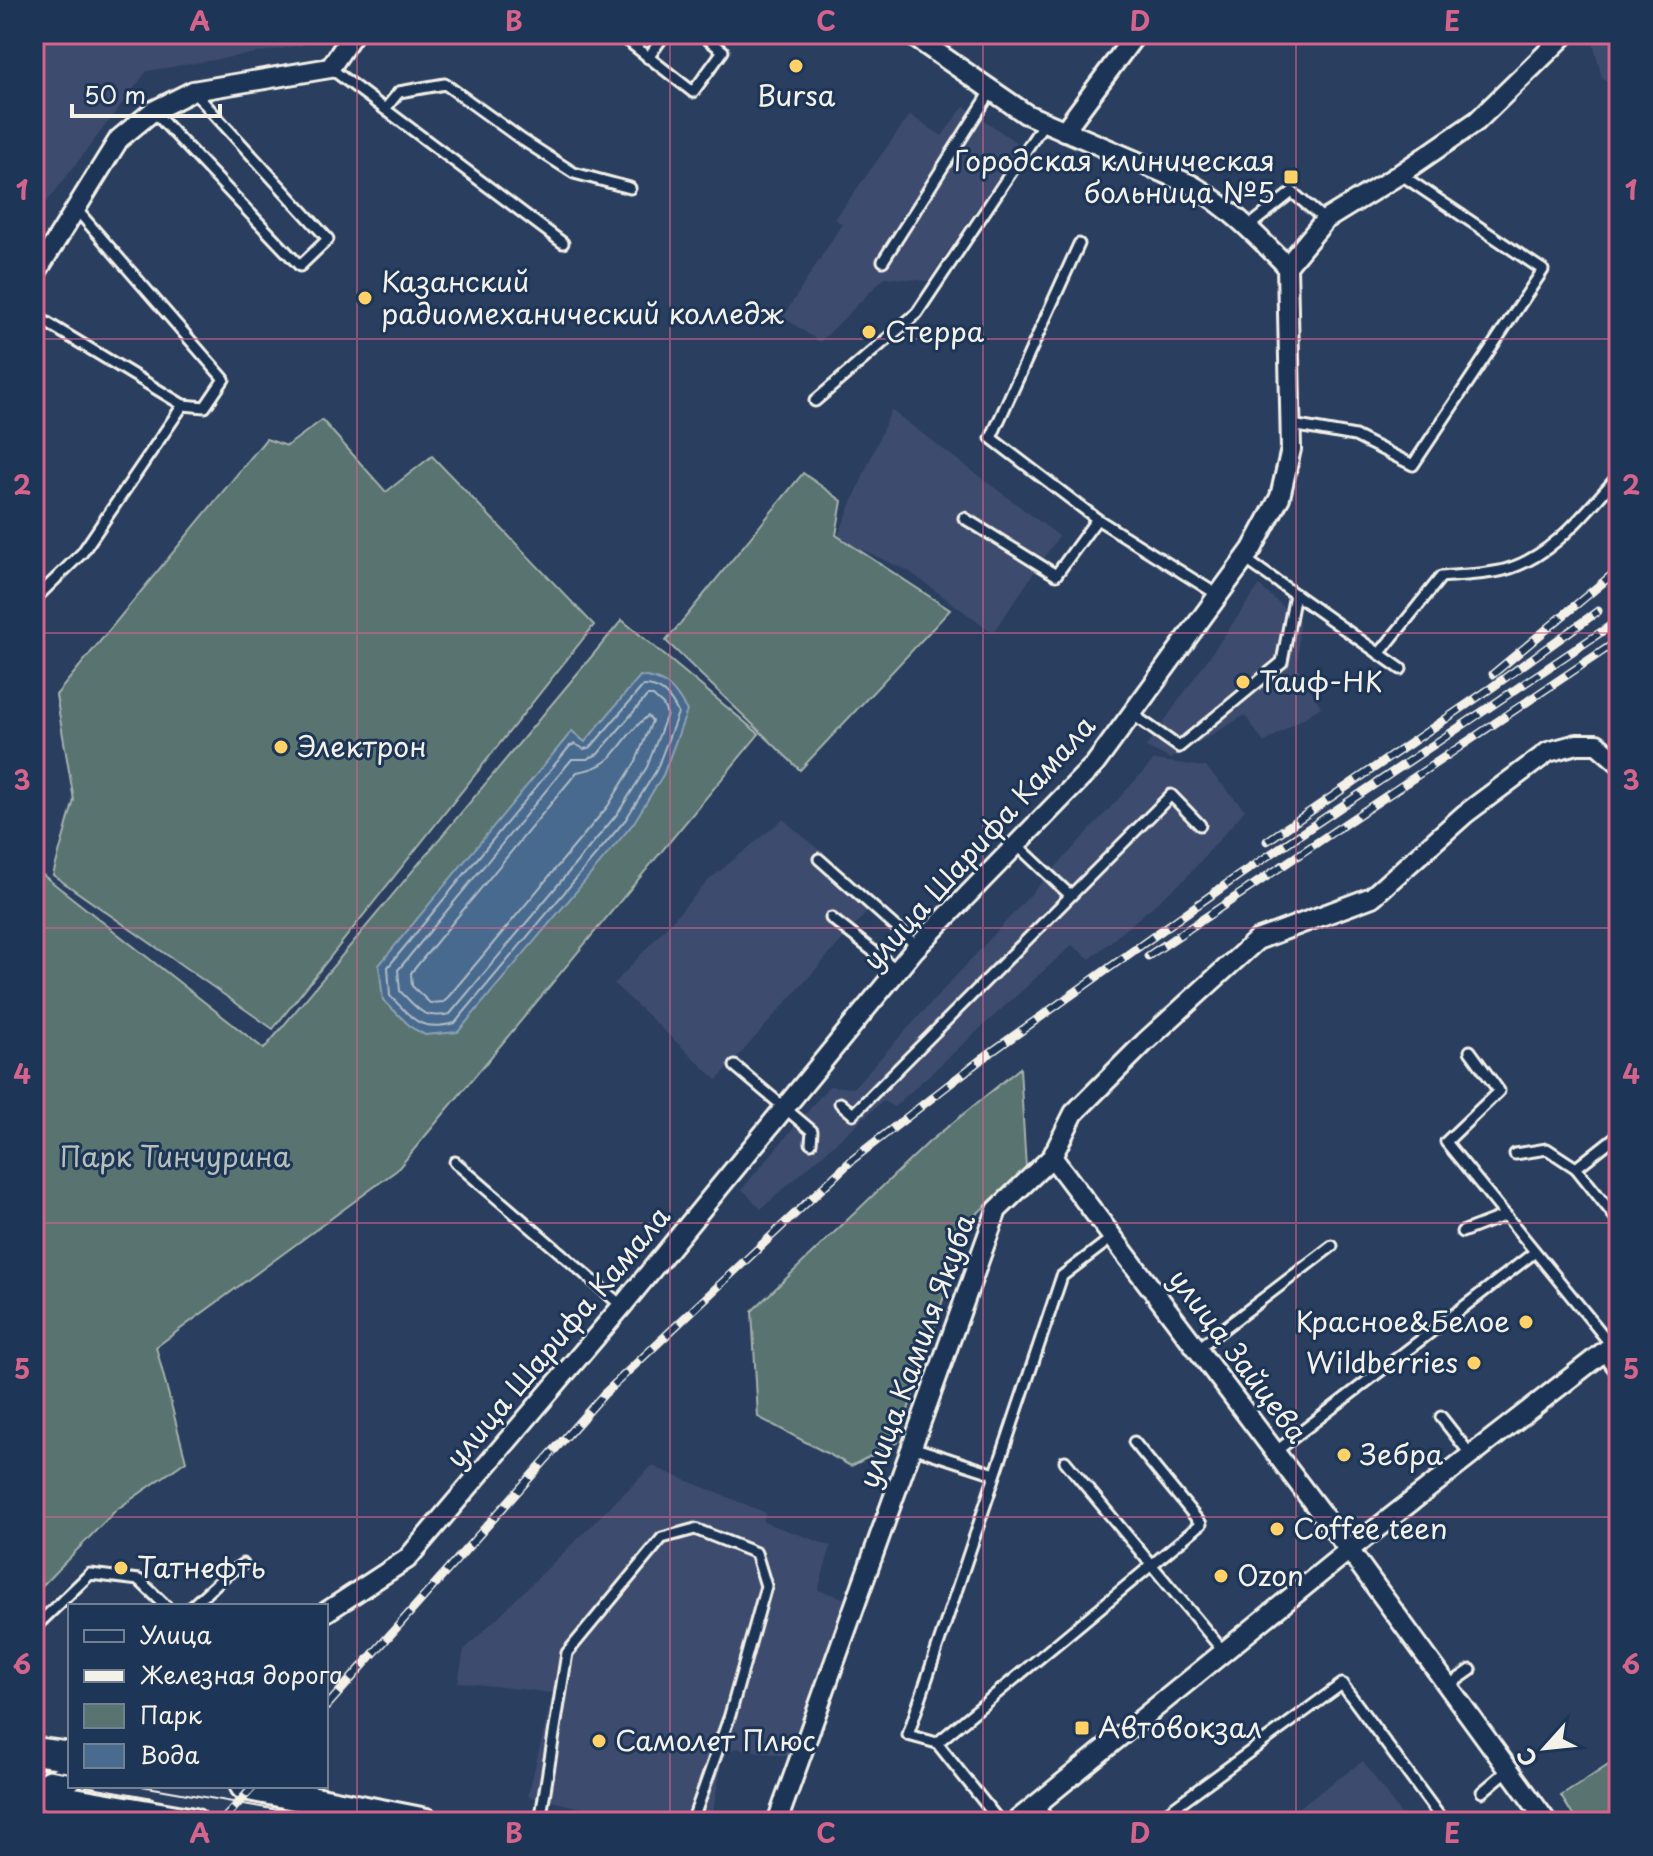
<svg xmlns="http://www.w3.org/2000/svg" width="1653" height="1856" font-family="'Playpen Sans',sans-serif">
<rect width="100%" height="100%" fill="#2a3e60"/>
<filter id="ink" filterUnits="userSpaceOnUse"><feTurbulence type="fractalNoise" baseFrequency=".0125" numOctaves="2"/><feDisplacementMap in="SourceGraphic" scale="16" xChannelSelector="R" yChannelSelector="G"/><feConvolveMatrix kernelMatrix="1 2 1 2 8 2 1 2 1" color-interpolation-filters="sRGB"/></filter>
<g filter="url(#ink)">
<g fill="#3d4b6e">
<polygon points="34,34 311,34 304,45 147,71 47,202 34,195"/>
<polygon points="1600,34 1619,34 1619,92 1602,78 1593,42"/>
<polygon points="964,106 1020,145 928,281 885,277 820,342 783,317 842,224 835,219 910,115 942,136"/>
<polygon points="891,410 1059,536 993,633 910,572 837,538"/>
<polygon points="1259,586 1299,620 1298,668 1321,707 1264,743 1245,715 1171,759 1146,747"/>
<polygon points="1154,760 1206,767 1245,810 1184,880 1090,959 1072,945 894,1107 883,1101 761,1209 742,1189 829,1086 853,1088"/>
<polygon points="783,819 871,895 875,903 717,1080 614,984 709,880"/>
<polygon points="652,1466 766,1513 763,1522 831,1546 818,1590 844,1598 791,1757 736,1748 723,1755 711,1822 643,1822 528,1796 553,1693 458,1682 464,1650"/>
<polygon points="1363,1761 1406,1822 1278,1822"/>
</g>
<g fill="#587370" stroke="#a6b2ac" stroke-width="2">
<polygon points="322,420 386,492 432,456 594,625 273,1029 53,875 74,800 56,695 266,439 287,446"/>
<polygon points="803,473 842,501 836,535 950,610 800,770 666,641"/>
<polygon points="622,620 759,734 397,1170 156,1347 186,1461 116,1510 34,1594 34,868 264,1049"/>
<polygon points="1020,1068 1026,1168 967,1223 898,1442 851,1466 758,1417 752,1311 929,1142"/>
<polygon points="1619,1758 1619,1822 1577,1822 1561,1796"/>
</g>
<path fill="#486b8f" stroke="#8da1b3" stroke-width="2" d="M 640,676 C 667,679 674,688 687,711 L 663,775 L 633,824 L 458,1032 L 425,1035 L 412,1028 L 383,1000 L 379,965 L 572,731 L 585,742 Z"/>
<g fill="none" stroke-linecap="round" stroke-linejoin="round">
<g stroke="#afbbc4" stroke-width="2">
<path d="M 643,686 C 661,685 671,697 678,713 L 656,771 L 626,819 L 455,1023 C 419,1032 415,1020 390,996 L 388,967 L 570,746 L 575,744 L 584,749 L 591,747 Z"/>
<path d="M 647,696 L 653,696 L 663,705 L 667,714 L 647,767 L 618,813 L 450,1014 C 423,1020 418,1009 400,991 L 398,970 L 572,759 L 587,759 L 598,754 Z"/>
<path d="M 648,716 L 652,721 L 636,761 L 608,806 L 444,1002 L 430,1003 L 412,986 L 411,973 L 577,772 C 620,766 618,738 648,716 Z"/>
</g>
<g stroke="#f4f1e8" stroke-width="15">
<g id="lane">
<polyline points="619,34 693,92 723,51 701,34"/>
<polyline points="648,58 665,34"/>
<polyline points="330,68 563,243"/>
<polyline points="385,109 399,92 445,84 521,139 574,173 630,188"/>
<polyline points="153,111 300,266 328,239 193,91"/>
<polyline points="1248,227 1292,192 1325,220"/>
<polyline points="1079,244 991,438 1097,519 1218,595"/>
<polyline points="883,261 992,90"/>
<polyline points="34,315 183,405"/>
<polyline points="815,401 917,313 1044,123"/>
<polyline points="1292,425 1355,436 1413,465 1543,270 1400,174"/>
<polyline points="964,518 1056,575 1097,519"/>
<polyline points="1245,559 1401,669"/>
<polyline points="34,600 82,553 183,405 205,407 224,379 76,209"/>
<path d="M 1379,654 L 1441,577 C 1461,575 1484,575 1504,570 C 1553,557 1586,511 1619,475"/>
<polyline points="1132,714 1179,747 1282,662 1295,594"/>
<polyline points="1017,845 1070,895"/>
<polyline points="819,859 918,947"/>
<polyline points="831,918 897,970"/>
<polyline points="1470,1051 1499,1091 1446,1142 1612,1346"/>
<polyline points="735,1066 812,1131 811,1143"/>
<polyline points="840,1103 853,1114 1171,795 1200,825"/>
<polyline points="1619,1134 1576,1168 1619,1222"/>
<polyline points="1515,1154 1547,1149 1576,1168"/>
<polyline points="455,1162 622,1306"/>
<polyline points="1462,1232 1506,1215"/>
<polyline points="1197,1349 1332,1246"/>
<polyline points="1602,1354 1619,1376"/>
<polyline points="1441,1417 1471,1455"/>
<polyline points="912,1447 995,1474"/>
<polyline points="1275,1452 1535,1252"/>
<polyline points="1065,1461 1224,1652"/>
<polyline points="192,1606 226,1575 243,1564"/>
<polyline points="34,1628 90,1574 139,1580 166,1606"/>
<polyline points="1448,1686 1471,1670"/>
<polyline points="937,1743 908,1735 1062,1276 1113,1237"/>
<polyline points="1482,1792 1508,1770"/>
<polyline points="1037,1804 1050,1822"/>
<polyline points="540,1822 567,1653 662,1538 695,1529 756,1553 766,1586 730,1715 692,1822"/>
<polyline points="1000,1822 937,1743 1201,1524 1134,1442"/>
<polyline points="1154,1822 1342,1684 1443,1821"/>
</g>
</g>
<g stroke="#f4f1e8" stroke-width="24">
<g id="street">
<path d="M 910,34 L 1026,114 L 1192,185 C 1229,207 1257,236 1287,266"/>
<polyline points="1064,131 1136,34"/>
<polyline points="34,276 119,139 153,111 193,91 330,68 353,34"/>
<polyline points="1052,1157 1349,1550 1547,1822"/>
<polyline points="326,1612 407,1559 622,1306 914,950 1095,764 1252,549 1280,497 1291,449 1287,266 1325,220 1400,174 1477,121 1566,34"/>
<polyline points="777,1822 997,1210 1052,1157 1074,1113 1145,1042 1257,940 1372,897 1465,814 1548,752 1577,744 1597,744 1619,763"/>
<polyline points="1015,1822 1349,1550 1619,1340"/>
</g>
</g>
<g stroke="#f4f1e8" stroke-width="32">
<g id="secondary">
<polyline points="34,1751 70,1756"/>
<polyline points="244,1786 426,1822"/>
<polyline points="34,1790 70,1776"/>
<polyline points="34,1794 194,1822"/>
</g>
</g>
<use href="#lane" stroke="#1d3557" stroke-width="9"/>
<use href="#street" stroke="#1d3557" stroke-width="18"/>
<use href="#secondary" stroke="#1d3557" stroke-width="26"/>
<g stroke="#f4f1e8" stroke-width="2">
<polyline points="34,1767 70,1773"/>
<polyline points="86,1786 153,1798"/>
<polyline points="142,1786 346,1822"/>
</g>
<g stroke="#f4f1e8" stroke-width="9">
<g id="rail">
<polyline points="1493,674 1619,569"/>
<polyline points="1267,841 1491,688 1598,611"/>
<polyline points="1148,956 1619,640"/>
<polyline points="326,1707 604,1394 852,1160 983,1058 1238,876 1619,620"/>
<polyline points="221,1822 254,1786"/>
</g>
</g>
<use href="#rail" stroke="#1d3557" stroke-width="6" stroke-dasharray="18" stroke-linecap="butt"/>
</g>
</g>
<path fill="none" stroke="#d4648c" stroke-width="2" stroke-opacity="0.55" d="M 357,34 L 357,1822M 670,34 L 670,1822M 983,34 L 983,1822M 1296,34 L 1296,1822M 34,339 L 1619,339M 34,633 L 1619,633M 34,928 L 1619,928M 34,1223 L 1619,1223M 34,1517 L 1619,1517"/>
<g fill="#ffd166" stroke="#1d3557" stroke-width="3">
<circle cx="796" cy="66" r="8"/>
<rect x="1283" y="169" width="16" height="16" rx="4"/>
<circle cx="365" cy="298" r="8"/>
<circle cx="869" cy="332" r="8"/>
<circle cx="1243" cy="682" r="8"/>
<circle cx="281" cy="747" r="8"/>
<circle cx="1526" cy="1322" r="8"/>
<circle cx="1474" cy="1363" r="8"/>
<circle cx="1344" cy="1455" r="8"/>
<circle cx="1277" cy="1529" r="8"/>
<circle cx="121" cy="1568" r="8"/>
<circle cx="1221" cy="1576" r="8"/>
<rect x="1074" y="1720" width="16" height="16" rx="4"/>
<circle cx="599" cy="1741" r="8"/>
</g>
<g text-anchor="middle" stroke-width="6" stroke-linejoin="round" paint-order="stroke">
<g font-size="28" fill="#f4f1e8" stroke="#1d3557" text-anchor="start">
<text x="796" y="106" text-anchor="middle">Bursa</text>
<text x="1275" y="171" text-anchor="end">Городская клиническая<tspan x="1275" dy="32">больница №5</tspan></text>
<text x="381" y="292">Казанский<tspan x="381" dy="32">радиомеханический колледж</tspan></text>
<text x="885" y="342">Стерра</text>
<text x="1259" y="692">Таиф-НК</text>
<text x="297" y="757">Электрон</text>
<text x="1510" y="1332" text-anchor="end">Красное&amp;Белое</text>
<text x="1458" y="1373" text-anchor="end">Wildberries</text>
<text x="1360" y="1465">Зебра</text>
<text x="1293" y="1539">Coffee teen</text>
<text x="137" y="1578">Татнефть</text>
<text x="1237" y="1586">Ozon</text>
<text x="1098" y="1738">Автовокзал</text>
<text x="615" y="1751">Самолет Плюс</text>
</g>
<g font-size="28" fill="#f4f1e8" stroke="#1d3557">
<text transform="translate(979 843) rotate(-48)" y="10">улица Шарифа Камала</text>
<text transform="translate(558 1337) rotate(-50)" y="10">улица Шарифа Камала</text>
<text transform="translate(917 1351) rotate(-70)" y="10">улица Камиля Якуба</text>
<text transform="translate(1238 1356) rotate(53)" y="10">улица Зайцева</text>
</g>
<g font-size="28" fill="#b6bfb8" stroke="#1d3557">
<text x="175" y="1167">Парк Тинчурина</text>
</g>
</g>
<rect width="1653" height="1856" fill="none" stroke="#1d3557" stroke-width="88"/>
<rect x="68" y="1604" width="260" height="184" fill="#1d3557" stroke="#738091" stroke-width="2"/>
<rect x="84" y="1630" width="40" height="12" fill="#1d3557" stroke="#738091" stroke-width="2"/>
<text x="140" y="1644" font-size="24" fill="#f4f1e8">Улица</text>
<rect x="84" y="1670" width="40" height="12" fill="#f4f1e8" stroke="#738091" stroke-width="2"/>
<text x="140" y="1684" font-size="24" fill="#f4f1e8">Железная дорога</text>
<rect x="84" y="1704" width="40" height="24" fill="#587370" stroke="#738091" stroke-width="2"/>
<text x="140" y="1724" font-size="24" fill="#f4f1e8">Парк</text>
<rect x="84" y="1744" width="40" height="24" fill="#486b8f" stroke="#738091" stroke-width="2"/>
<text x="140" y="1764" font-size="24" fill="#f4f1e8">Вода</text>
<g transform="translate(1545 1748) rotate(243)" stroke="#1d3557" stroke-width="6" paint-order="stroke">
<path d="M0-6L14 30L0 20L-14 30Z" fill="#f4f1e8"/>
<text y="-12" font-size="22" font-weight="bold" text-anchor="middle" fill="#f4f1e8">С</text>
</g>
<path d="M72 104v12h148v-12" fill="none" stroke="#f4f1e8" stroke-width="4"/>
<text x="84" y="104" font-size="24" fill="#f4f1e8" stroke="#1d3557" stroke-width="6" paint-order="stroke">50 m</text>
<rect x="44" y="44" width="1565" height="1768" fill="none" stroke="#d4648c" stroke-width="3"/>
<g font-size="26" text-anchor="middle" font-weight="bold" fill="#d4648c">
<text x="200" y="31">A</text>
<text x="514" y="31">B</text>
<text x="826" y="31">C</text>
<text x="1140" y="31">D</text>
<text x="1452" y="31">E</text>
<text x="22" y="200">1</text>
<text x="1631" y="200">1</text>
<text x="22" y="495">2</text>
<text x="1631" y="495">2</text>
<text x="22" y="790">3</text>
<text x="1631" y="790">3</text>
<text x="22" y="1084">4</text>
<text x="1631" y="1084">4</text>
<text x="22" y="1379">5</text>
<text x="1631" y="1379">5</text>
<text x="22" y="1674">6</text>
<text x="1631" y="1674">6</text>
<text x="200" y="1843">A</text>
<text x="514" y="1843">B</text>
<text x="826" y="1843">C</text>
<text x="1140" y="1843">D</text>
<text x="1452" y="1843">E</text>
</g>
</svg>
